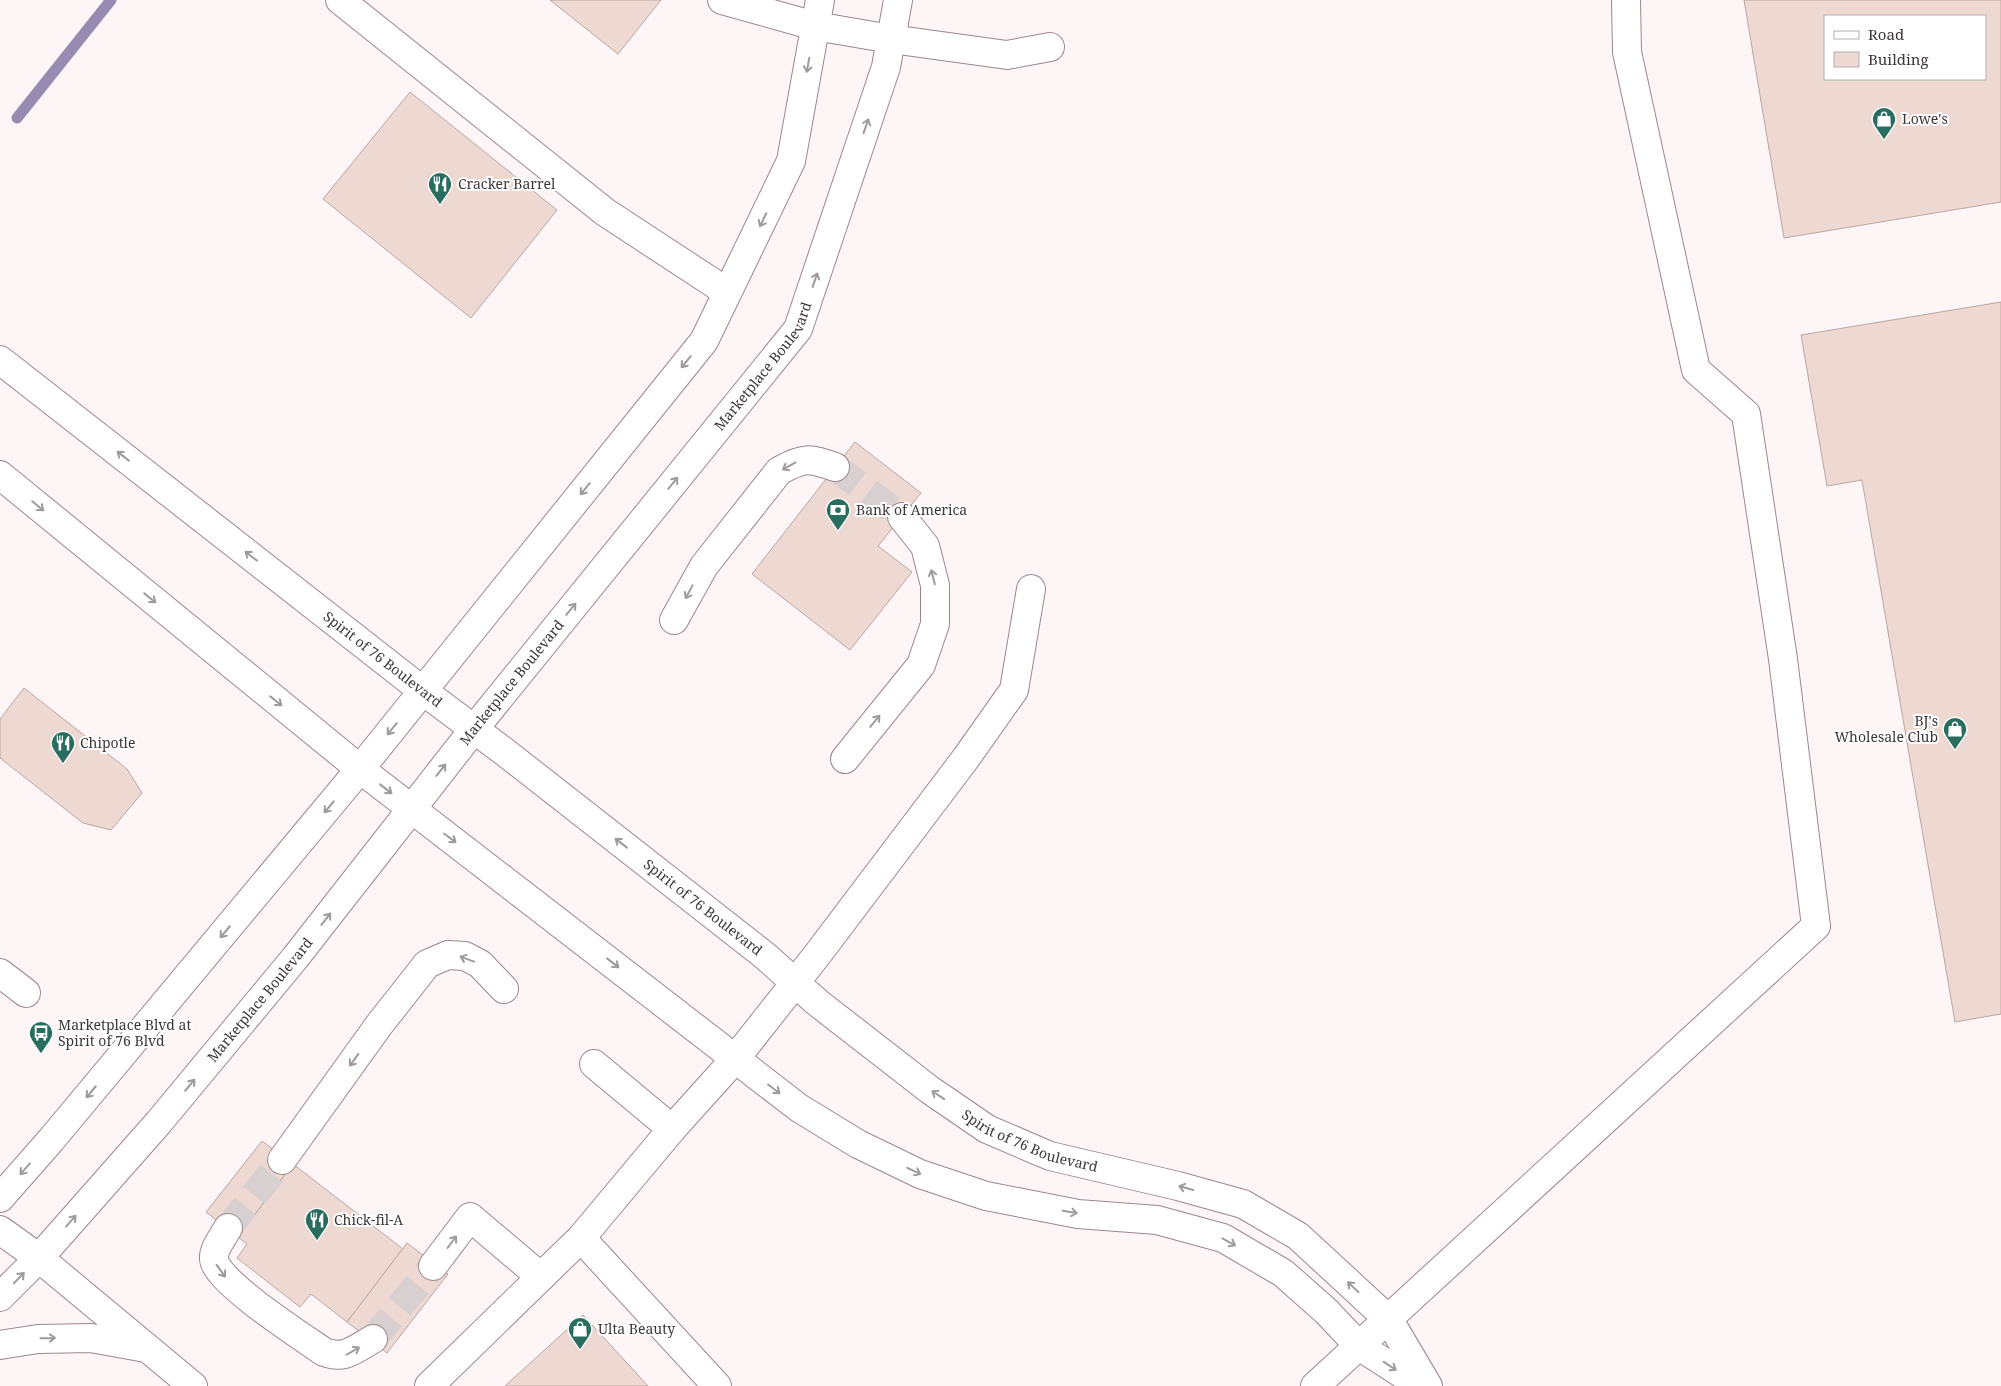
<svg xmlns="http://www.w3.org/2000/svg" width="2001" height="1386" font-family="'Noto Serif',serif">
<rect width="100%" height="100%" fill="#fef5f7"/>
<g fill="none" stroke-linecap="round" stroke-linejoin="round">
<polyline stroke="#978bb2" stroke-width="11" points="17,118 111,0"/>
</g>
<g fill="#eed9d2" stroke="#baa69f" fill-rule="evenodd">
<polygon points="550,0 661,0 618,54"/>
<path d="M 1744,0 L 2001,0 L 2001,202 L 1784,238 ZM 1825,16 L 1985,16 L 1985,79 L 1825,79 Z"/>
<polygon points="410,92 557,210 471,318 323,199"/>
<polygon points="2001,302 2001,1014 1955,1022 1862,480 1827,486 1801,335"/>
<polygon points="855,442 921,493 878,546 912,572 850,650 752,574"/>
<polygon points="24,688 127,769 142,793 111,830 83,823 0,758 0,719"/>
<polygon points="262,1141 293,1164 238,1237 206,1212"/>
<polygon points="293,1164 403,1249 347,1322 311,1294 300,1307 237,1258 247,1244 238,1237"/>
<polygon points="407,1243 448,1274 387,1353 347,1322"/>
<polygon points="583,1315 648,1386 505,1386"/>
</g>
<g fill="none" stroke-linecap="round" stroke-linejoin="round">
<g stroke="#d8cfd1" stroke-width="28" stroke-dasharray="28 14" stroke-linecap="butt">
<polyline points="835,467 902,517"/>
<polyline points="228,1228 282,1160"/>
<polyline points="373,1339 433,1266"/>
</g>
<g stroke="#9b878b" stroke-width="30">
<g id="minor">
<polyline points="340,0 605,212 727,292"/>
<polyline points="722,0 815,26 891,39 1007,55 1050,47"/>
<path id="s1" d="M 0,360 L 423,691 L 506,753 L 764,955 L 818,1003 L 930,1090 L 987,1129 L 1050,1156 L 1178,1186 L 1243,1204 L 1298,1236 L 1389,1320 L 1428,1386"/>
<polyline points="0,475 360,769 799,1108 858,1144 920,1174 986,1196 1078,1214 1157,1220 1223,1238 1283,1273 1326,1311 1359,1346 1421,1386"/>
<path d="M 674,620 L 704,566 L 779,471 C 805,457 808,458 835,467"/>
<polyline points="845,759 921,665 935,624 935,585 925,546 902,517"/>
<polyline points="0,973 26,993"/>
<polyline points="594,1064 672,1129"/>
<polyline points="282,1160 379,1025 427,964 448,955 465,956 480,964 504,989"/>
<polyline points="0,1198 51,1140 360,769 704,341 791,161 820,0"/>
<path d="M 228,1228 C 223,1237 213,1249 214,1259 C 215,1281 304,1338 324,1352 C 345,1360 355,1349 373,1339"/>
<polyline points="0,1230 39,1258 193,1386"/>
<polyline points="581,1238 717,1386"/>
<polyline points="433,1266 470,1217 541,1277"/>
<path id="s2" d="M 0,1297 L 39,1258 L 159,1122 L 295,958 L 474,729 L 798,329 L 886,67 L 898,0"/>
<polyline points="0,1345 38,1339 91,1338 146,1348"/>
<polyline points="429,1386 581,1238 672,1129 735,1059 817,955 966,758 1014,690 1031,589"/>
<polyline points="1315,1386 1816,926 1783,659 1746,414 1696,370 1627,52 1626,0"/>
</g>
</g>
<use href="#minor" stroke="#fff" stroke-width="28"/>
</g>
<defs><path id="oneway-shaft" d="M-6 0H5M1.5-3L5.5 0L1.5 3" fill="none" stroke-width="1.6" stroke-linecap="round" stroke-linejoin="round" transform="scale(1.25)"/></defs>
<g stroke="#9f9a9c">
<use href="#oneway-shaft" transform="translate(808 65) rotate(100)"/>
<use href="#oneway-shaft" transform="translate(866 126) rotate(-71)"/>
<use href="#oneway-shaft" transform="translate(763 220) rotate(116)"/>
<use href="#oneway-shaft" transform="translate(815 280) rotate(-71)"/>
<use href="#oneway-shaft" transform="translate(686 362) rotate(129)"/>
<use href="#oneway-shaft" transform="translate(123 456) rotate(-142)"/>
<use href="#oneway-shaft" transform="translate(789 466) rotate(151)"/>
<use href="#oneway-shaft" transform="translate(673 483) rotate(-51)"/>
<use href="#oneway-shaft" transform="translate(585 489) rotate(129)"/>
<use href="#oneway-shaft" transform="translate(38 506) rotate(39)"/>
<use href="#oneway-shaft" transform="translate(251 556) rotate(-142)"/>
<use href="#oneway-shaft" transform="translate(933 577) rotate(-104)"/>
<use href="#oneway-shaft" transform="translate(689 592) rotate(118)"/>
<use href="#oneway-shaft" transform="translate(150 598) rotate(39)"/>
<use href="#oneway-shaft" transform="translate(571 609) rotate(-51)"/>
<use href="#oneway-shaft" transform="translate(276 701) rotate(39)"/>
<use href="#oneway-shaft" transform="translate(875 721) rotate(-51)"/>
<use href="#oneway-shaft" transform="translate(392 729) rotate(129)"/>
<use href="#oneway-shaft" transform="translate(441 770) rotate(-52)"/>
<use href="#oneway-shaft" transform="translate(386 789) rotate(38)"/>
<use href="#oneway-shaft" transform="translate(329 807) rotate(130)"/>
<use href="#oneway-shaft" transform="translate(450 838) rotate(37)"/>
<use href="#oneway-shaft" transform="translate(621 843) rotate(-142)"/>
<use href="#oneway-shaft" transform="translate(326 919) rotate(-52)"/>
<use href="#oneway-shaft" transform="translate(225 932) rotate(130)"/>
<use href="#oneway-shaft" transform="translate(467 959) rotate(-160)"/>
<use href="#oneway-shaft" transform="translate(613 963) rotate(38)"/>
<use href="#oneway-shaft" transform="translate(354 1060) rotate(126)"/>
<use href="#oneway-shaft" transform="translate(190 1085) rotate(-50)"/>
<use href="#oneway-shaft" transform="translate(774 1089) rotate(37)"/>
<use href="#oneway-shaft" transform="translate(91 1092) rotate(130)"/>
<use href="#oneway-shaft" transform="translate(938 1095) rotate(-146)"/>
<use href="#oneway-shaft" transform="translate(25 1169) rotate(131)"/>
<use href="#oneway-shaft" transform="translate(914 1171) rotate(25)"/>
<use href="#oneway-shaft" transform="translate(1186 1188) rotate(-164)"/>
<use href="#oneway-shaft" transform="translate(1070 1212) rotate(10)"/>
<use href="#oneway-shaft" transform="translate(71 1221) rotate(-49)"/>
<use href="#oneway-shaft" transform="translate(452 1242) rotate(-53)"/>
<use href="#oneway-shaft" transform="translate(1229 1242) rotate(29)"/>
<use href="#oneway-shaft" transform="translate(221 1271) rotate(54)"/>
<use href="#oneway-shaft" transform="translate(19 1278) rotate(-46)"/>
<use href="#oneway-shaft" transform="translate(1353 1287) rotate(-137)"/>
<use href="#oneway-shaft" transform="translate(48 1338) rotate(-1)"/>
<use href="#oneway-shaft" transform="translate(353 1351) rotate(-30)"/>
<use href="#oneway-shaft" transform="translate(1390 1366) rotate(33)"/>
</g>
<defs>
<g id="shop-pin" transform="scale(1.25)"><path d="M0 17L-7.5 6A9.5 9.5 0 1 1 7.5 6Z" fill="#296d5f" stroke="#fff"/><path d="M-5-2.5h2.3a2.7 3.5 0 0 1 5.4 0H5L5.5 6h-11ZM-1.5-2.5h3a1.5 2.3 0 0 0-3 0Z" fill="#fff"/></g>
<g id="restaurant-pin" transform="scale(1.25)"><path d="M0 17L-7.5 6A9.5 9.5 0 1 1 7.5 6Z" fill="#296d5f" stroke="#fff"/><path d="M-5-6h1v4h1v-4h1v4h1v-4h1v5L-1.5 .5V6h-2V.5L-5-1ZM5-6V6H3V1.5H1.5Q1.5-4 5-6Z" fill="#fff"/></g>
<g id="bank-pin" transform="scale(1.25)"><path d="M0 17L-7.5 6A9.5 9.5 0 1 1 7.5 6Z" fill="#296d5f" stroke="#fff"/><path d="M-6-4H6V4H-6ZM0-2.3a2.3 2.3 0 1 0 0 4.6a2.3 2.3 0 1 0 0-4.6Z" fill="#fff"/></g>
<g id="bus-pin" transform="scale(1.25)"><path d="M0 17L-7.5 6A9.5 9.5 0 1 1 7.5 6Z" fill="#296d5f" stroke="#fff"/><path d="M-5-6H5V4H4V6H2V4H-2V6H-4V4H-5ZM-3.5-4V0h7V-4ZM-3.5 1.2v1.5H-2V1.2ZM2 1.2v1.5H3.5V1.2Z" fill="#fff"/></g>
</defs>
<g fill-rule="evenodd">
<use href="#shop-pin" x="1884" y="119"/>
<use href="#restaurant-pin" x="440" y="184"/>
<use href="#bank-pin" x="838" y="510"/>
<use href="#shop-pin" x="1955" y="729"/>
<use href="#restaurant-pin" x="63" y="743"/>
<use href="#bus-pin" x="41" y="1033"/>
<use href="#restaurant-pin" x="317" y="1220"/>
<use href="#shop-pin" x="580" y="1329"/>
</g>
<g text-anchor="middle" stroke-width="4" stroke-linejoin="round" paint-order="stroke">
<g font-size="14" fill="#3f3638" stroke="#fff" text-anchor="start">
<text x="1902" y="124">Lowe's</text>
<text x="458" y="189">Cracker Barrel</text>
<text x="856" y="515">Bank of America</text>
<text x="1938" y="726" text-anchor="end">BJ's<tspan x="1938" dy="16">Wholesale Club</tspan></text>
<text x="80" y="748">Chipotle</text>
<text x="58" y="1030">Marketplace Blvd at<tspan x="58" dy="16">Spirit of 76 Blvd</tspan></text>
<text x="334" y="1225">Chick-fil-A</text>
<text x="598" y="1334">Ulta Beauty</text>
</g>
<g font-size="14" fill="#3f3638" stroke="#fff">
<text dy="5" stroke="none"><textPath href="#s2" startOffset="1205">Marketplace Boulevard</textPath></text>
<text dy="5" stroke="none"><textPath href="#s1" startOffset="486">Spirit of 76 Boulevard</textPath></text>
<text dy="5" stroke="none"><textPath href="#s2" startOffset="800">Marketplace Boulevard</textPath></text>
<text dy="5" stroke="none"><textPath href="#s1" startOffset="891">Spirit of 76 Boulevard</textPath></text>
<text dy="5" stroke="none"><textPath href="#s2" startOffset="395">Marketplace Boulevard</textPath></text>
<text dy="5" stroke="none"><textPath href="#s1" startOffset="1296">Spirit of 76 Boulevard</textPath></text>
</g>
</g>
<rect x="1824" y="15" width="162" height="65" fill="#ffffff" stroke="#b2afaf"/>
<rect x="1834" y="31" width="25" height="8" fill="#ffffff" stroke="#b2afaf"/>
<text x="1868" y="40" font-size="15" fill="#3f3638">Road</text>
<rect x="1834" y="52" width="25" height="15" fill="#eed9d2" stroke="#b2afaf"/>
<text x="1868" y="65" font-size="15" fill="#3f3638">Building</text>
</svg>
